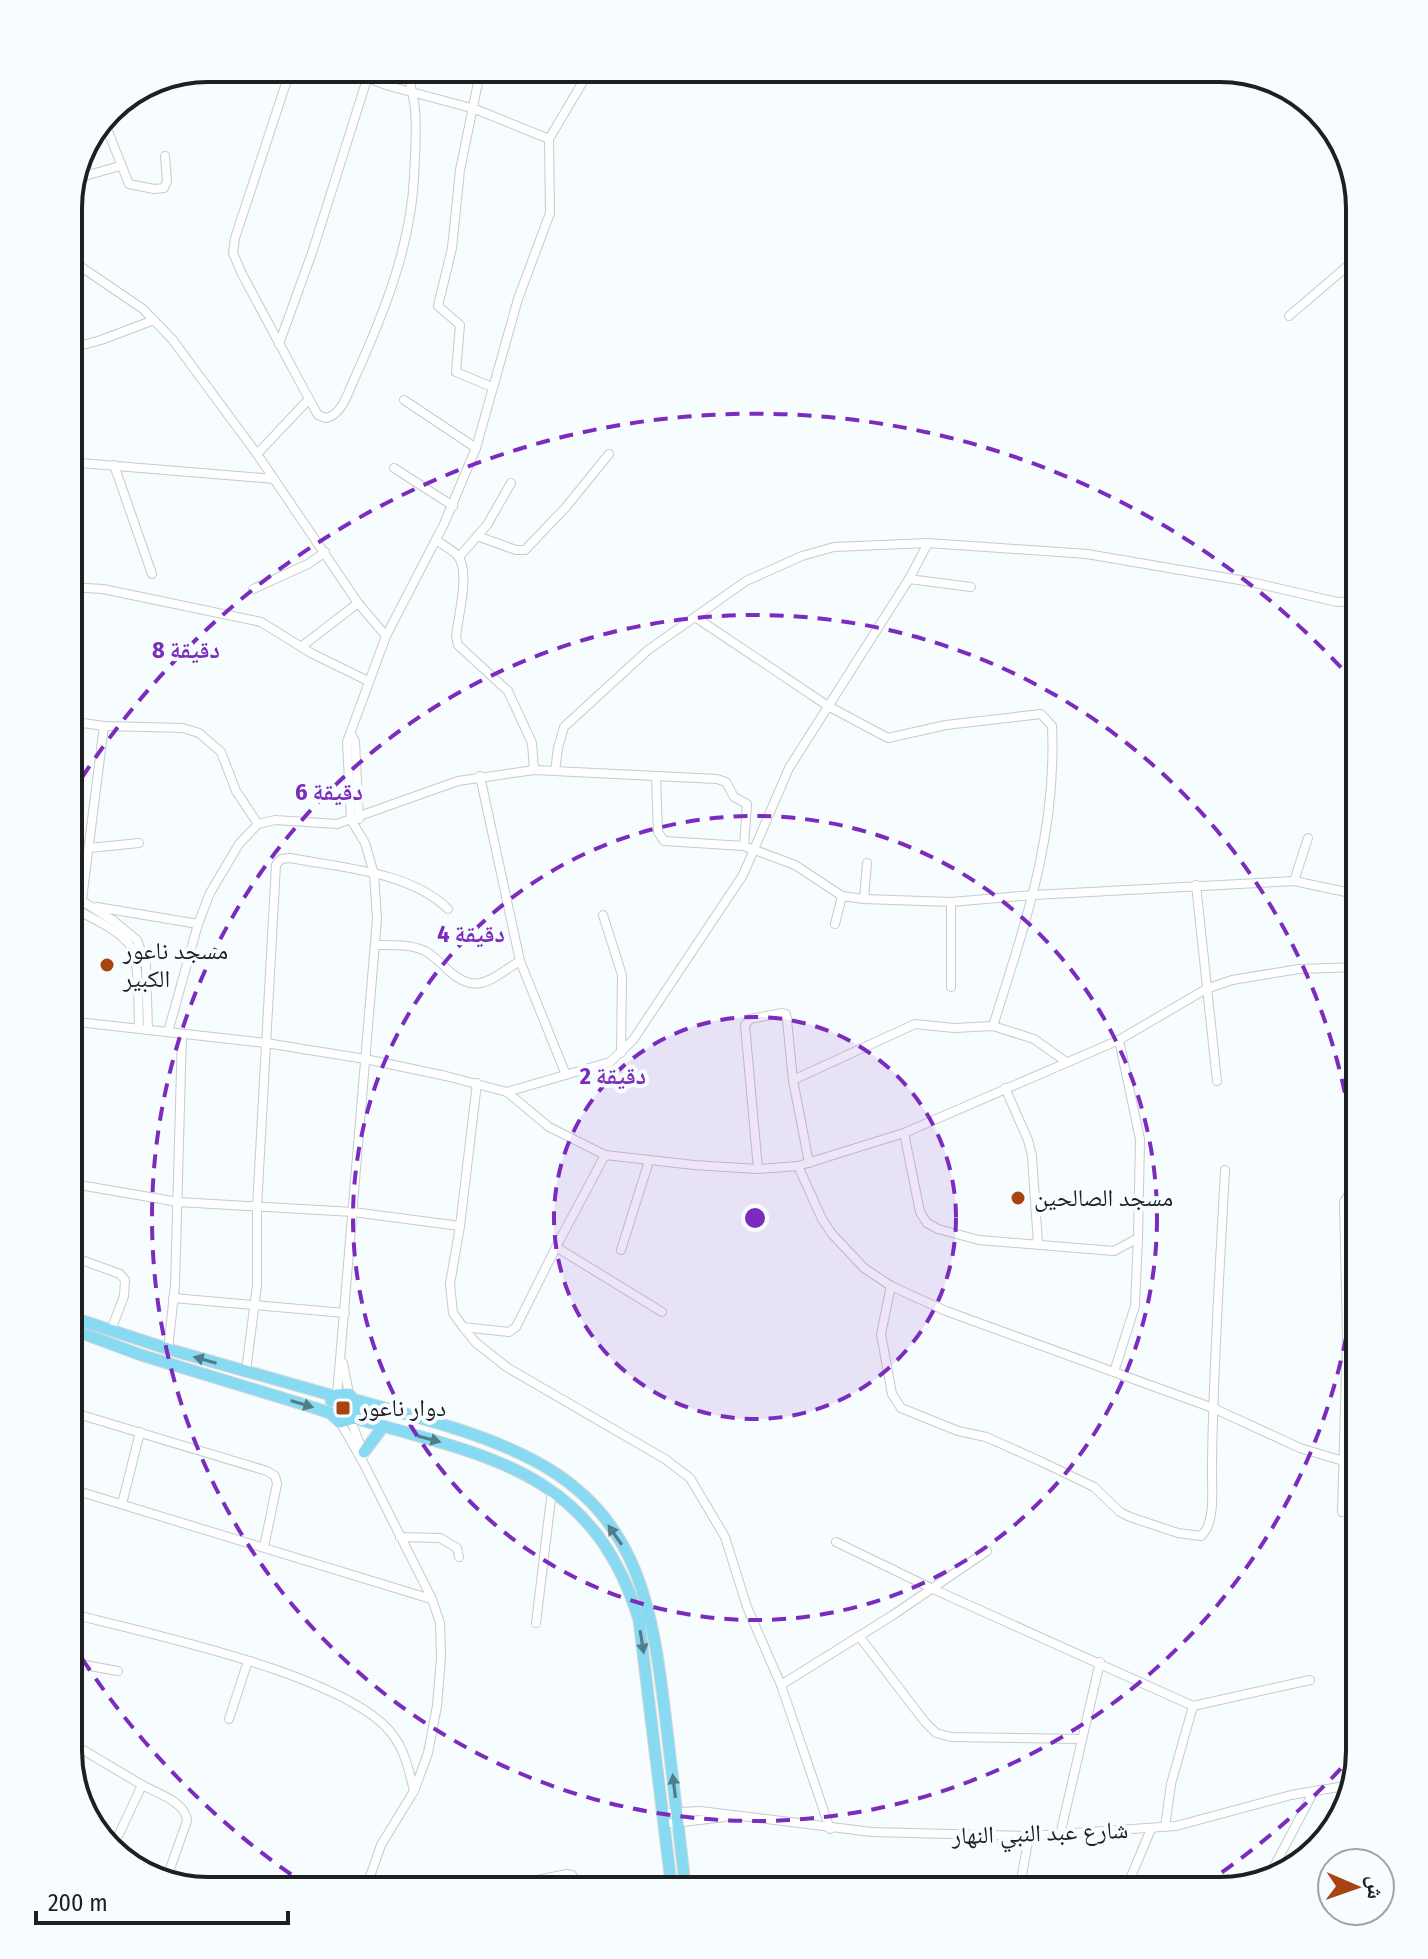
<svg xmlns="http://www.w3.org/2000/svg" width="1428" height="1959" font-family="'Fira Sans Condensed','Noto Naskh Arabic',sans-serif">
<rect width="100%" height="100%" fill="#f7fcfe"/>
<g fill="none" stroke-linecap="round" stroke-linejoin="round">
<g stroke="#c4cccf" stroke-width="10">
<g id="minor">
<path d="M 291,68 L 235,238 L 233,253 L 242,274 L 309,399 L 318,415 L 326,418 C 343,415 349,389 356,375 C 384,313 411,245 414,177 C 415,155 417,132 415,110 C 414,95 408,83 410,68"/>
<polyline points="340,68 389,86 475,109 549,139"/>
<polyline points="481,68 460,170 452,248 438,306 460,325 456,372 492,387"/>
<polyline points="103,119 129,184 154,189 164,188 167,181 165,156"/>
<polyline points="74,179 120,166"/>
<polyline points="68,258 143,309 172,339 257,454 358,603 386,636"/>
<polyline points="1289,316 1351,263 1360,253"/>
<polyline points="279,344 313,250 367,79"/>
<polyline points="68,349 101,340 154,320"/>
<polyline points="404,400 476,448"/>
<polyline points="257,454 309,399"/>
<polyline points="68,462 274,479"/>
<polyline points="114,465 152,574"/>
<polyline points="394,468 453,506"/>
<polyline points="477,536 516,550 525,550 566,507 609,454"/>
<path d="M 436,540 C 443,545 451,549 457,555 C 471,570 458,617 456,636 L 458,645 L 508,691 L 532,743 L 534,770"/>
<polyline points="459,557 487,525 511,483"/>
<polyline points="909,579 971,587"/>
<polyline points="68,587 103,589 261,622 311,653 368,681"/>
<polyline points="253,589 308,564 325,552"/>
<path d="M 695,617 L 828,706 L 888,738 L 946,725 L 1041,714 L 1052,726 C 1057,834 1025,924 993,1026"/>
<polyline points="301,647 358,603"/>
<polyline points="68,721 104,726 183,728 199,733 221,752 236,791 258,824"/>
<polyline points="1355,728 1360,728"/>
<polyline points="351,733 355,742 359,819"/>
<polyline points="555,771 558,748 564,727 648,650 746,581 802,556 834,547 928,543 1087,554 1251,582 1337,602 1360,601"/>
<polyline points="480,776 520,961 566,1075"/>
<polyline points="656,777 658,832 664,841 744,846 795,865 842,896 864,899 951,902 1034,895 1294,881 1360,895"/>
<polyline points="1355,821 1360,821"/>
<polyline points="89,848 139,843"/>
<polyline points="1294,881 1308,838"/>
<polyline points="1196,885 1217,1081"/>
<polyline points="68,892 114,921 137,940 146,965 148,1030"/>
<polyline points="864,899 867,863"/>
<path d="M 68,905 C 85,915 121,930 131,947 C 140,965 138,1007 139,1028"/>
<polyline points="97,907 198,924"/>
<polyline points="603,915 622,975 621,1053"/>
<polyline points="835,924 842,896"/>
<polyline points="68,926 82,899 104,726"/>
<path d="M 376,945 C 391,945 411,944 425,951 C 434,956 442,964 449,971 C 478,997 493,977 520,961"/>
<polyline points="951,987 951,902"/>
<polyline points="68,1021 266,1043 365,1059 446,1076 507,1092 549,1127 605,1155 694,1165 758,1169 798,1166 904,1133 1119,1040 1206,989 1232,980 1299,969 1360,967"/>
<polyline points="168,1032 198,924 210,893 239,844 258,824 275,820 337,824 458,781 534,770 717,779 726,782 734,797 747,804 744,846"/>
<polyline points="793,1080 915,1024 954,1028 993,1026 1034,1039 1065,1061"/>
<polyline points="477,1083 460,1226 450,1284 453,1313 463,1327 509,1332 516,1327 556,1247 605,1155"/>
<polyline points="1005,1088 1028,1140 1032,1156 1038,1244"/>
<polyline points="507,1092 610,1062 633,1040 743,875 789,768 909,579 928,543"/>
<polyline points="904,1133 920,1212 927,1223 938,1229 979,1240 1114,1251 1138,1238 1140,1139 1119,1040"/>
<polyline points="798,1166 822,1219 832,1234 864,1268 891,1286 946,1311 1213,1408 1300,1448 1360,1466"/>
<polyline points="758,1169 745,1025 750,1019 782,1013 786,1014 787,1020 793,1080 809,1163"/>
<polyline points="68,1183 178,1202 353,1212 460,1226"/>
<polyline points="556,1247 662,1312"/>
<polyline points="621,1250 649,1161"/>
<polyline points="68,1255 120,1274 125,1280 124,1296 111,1330"/>
<path d="M 891,1286 L 881,1334 L 892,1394 L 901,1408 L 958,1431 L 986,1437 L 1040,1461 L 1094,1487 L 1120,1512 L 1130,1517 L 1178,1533 L 1201,1536 C 1217,1522 1211,1484 1212,1465 C 1213,1367 1220,1268 1225,1170"/>
<polyline points="173,1298 345,1313"/>
<polyline points="463,1327 475,1342 508,1368 665,1459 690,1478 725,1537 747,1607 781,1685 830,1829"/>
<polyline points="1347,1337 1360,1339"/>
<polyline points="168,1349 175,1285 182,1034"/>
<polyline points="343,1363 349,1394"/>
<path d="M 246,1371 L 257,1285 L 257,1207 L 276,865 L 281,859 L 290,858 C 341,868 409,871 448,909"/>
<polyline points="1114,1372 1135,1306 1138,1238"/>
<polyline points="337,1395 377,919 374,874 365,843 351,820 347,742 386,636 444,524 476,448 518,299 550,213 549,139 591,68"/>
<polyline points="68,1411 267,1471 275,1476 277,1484 264,1547"/>
<polyline points="351,1421 364,1455"/>
<polyline points="340,1422 364,1464 432,1599 440,1623 441,1657 437,1706 428,1753 414,1791 381,1845 365,1891"/>
<polyline points="68,1488 431,1599"/>
<polyline points="122,1504 140,1432"/>
<polyline points="1342,1512 1347,1337 1344,1202 1349,1194 1360,1192"/>
<polyline points="400,1537 440,1538 457,1548 459,1557"/>
<polyline points="836,1542 933,1589 1193,1706 1310,1680"/>
<path d="M 68,1613 C 143,1632 348,1675 392,1734 C 405,1750 409,1771 414,1791"/>
<polyline points="536,1623 552,1490"/>
<polyline points="859,1636 925,1722 936,1733 951,1737 1081,1739"/>
<polyline points="68,1662 118,1671"/>
<polyline points="781,1685 893,1615 987,1551"/>
<polyline points="229,1719 248,1661"/>
<polyline points="68,1741 142,1785 113,1847"/>
<path d="M 142,1785 C 157,1793 186,1802 187,1821 L 166,1880"/>
<polyline points="663,1813 700,1811 872,1832 1029,1836 1176,1826 1291,1795 1351,1785"/>
<polyline points="665,1824 725,1817"/>
<polyline points="1165,1827 1171,1784 1193,1706"/>
<polyline points="1060,1835 1100,1662"/>
<polyline points="1275,1867 1293,1869"/>
<polyline points="1268,1878 1314,1791"/>
<polyline points="520,1891 523,1884 527,1882 567,1874 572,1875 576,1881 577,1891"/>
<polyline points="1019,1891 1029,1836"/>
<polyline points="1125,1891 1151,1829"/>
</g>
</g>
<g stroke="#d6d7d7" stroke-width="13">
<g id="major">
<polyline points="68,1316 168,1349 334,1396"/>
<path d="M 68,1328 L 141,1355 L 312,1407 L 330,1413 L 340,1422 L 354,1418 C 487,1456 593,1470 639,1620 L 672,1891"/>
<path d="M 356,1400 C 415,1417 478,1431 533,1460 C 642,1517 653,1614 666,1722 C 673,1779 679,1835 686,1891"/>
<polyline points="331,1401 337,1395 349,1394 358,1406 354,1418"/>
<polyline points="364,1452 383,1427"/>
</g>
</g>
<use href="#minor" stroke="#fff" stroke-width="8"/>
<use href="#major" stroke="#88daf3" stroke-width="11"/>
</g>
<defs><path id="oneway-solid" d="M-6-.8H1V-3.2L6.5 0L1 3.2V.8H-6Z" transform="scale(2)"/></defs>
<g fill="#527c8a">
<use href="#oneway-solid" transform="translate(205 1360) rotate(-164)"/>
<use href="#oneway-solid" transform="translate(302 1404) rotate(17)"/>
<use href="#oneway-solid" transform="translate(429 1439) rotate(15)"/>
<use href="#oneway-solid" transform="translate(615 1535) rotate(-125)"/>
<use href="#oneway-solid" transform="translate(642 1642) rotate(81)"/>
<use href="#oneway-solid" transform="translate(674 1786) rotate(-97)"/>
</g>
<circle cx="755" cy="1218" r="201" fill="#7b2cbf" fill-opacity=".12"/>
<g fill="none" stroke="#7b2cbf" stroke-width="4" stroke-dasharray="14 10">
<circle cx="755" cy="1218" r="201"/>
<circle cx="755" cy="1218" r="402"/>
<circle cx="755" cy="1218" r="603"/>
<path d="M1357 1751A804 804 0 0 1 1199 1888M311 1888A804 804 0 0 1 69 1638M69 798A804 804 0 0 1 1357 685"/>
</g>
<g fill="#a84411" stroke="#f7fcfe" stroke-width="3">
<circle cx="107" cy="965" r="8"/>
<circle cx="1018" cy="1198" r="8"/>
<rect x="335" y="1400" width="16" height="16" rx="4"/>
</g>
<g text-anchor="middle" stroke-width="8" stroke-linejoin="round" paint-order="stroke">
<g font-size="24" fill="#1d1f21" stroke="#f7fcfe" text-anchor="start">
<text x="123" y="959">مسجد ناعور<tspan x="123" dy="28">الكبير</tspan></text>
<text x="1034" y="1206">مسجد الصالحين</text>
<text x="359" y="1416">دوار ناعور</text>
</g>
<g font-size="24" fill="#1d1f21" stroke="#f7fcfe">
<text transform="translate(1040 1833) rotate(-2)" y="8">شارع عبد النبي النهار</text>
</g>
</g>
<path d="M0 0H1428V1959H0ZM208 82H1220A126 126 0 0 1 1346 208V1751A126 126 0 0 1 1220 1877H208A126 126 0 0 1 82 1751V208A126 126 0 0 1 208 82Z" fill="#f7fcfe" fill-rule="evenodd"/>
<path fill="none" stroke="#1d1f21" stroke-width="4" d="M208 82H1220A126 126 0 0 1 1346 208V1751A126 126 0 0 1 1220 1877H208A126 126 0 0 1 82 1751V208A126 126 0 0 1 208 82Z"/>
<circle cx="755" cy="1218" r="12" fill="#7b2cbf" stroke="#f7fcfe" stroke-width="4"/>
<g font-size="24" text-anchor="middle" font-weight="bold" fill="#7b2cbf" stroke="#f7fcfe" stroke-width="8" stroke-linejoin="round" paint-order="stroke">
<text x="186" y="658">8 دقيقة</text>
<text x="329" y="800">6 دقيقة</text>
<text x="471" y="942">4 دقيقة</text>
<text x="613" y="1084">2 دقيقة</text>
</g>
<g transform="translate(1356 1887) rotate(92)"><circle r="38" fill="#f7fcfe" stroke="#a0a4a6" stroke-width="2"/>
<path d="M0-6L14 30L0 20L-14 30Z" fill="#a84411"/>
<text y="-12" font-size="22" font-weight="bold" text-anchor="middle" fill="#1d1f21">ش</text>
</g>
<path d="M36 1911v12h252v-12" fill="none" stroke="#1d1f21" stroke-width="4"/>
<text x="48" y="1911" font-size="24" fill="#1d1f21" stroke="#f7fcfe" stroke-width="6" paint-order="stroke">200 m</text>
</svg>
